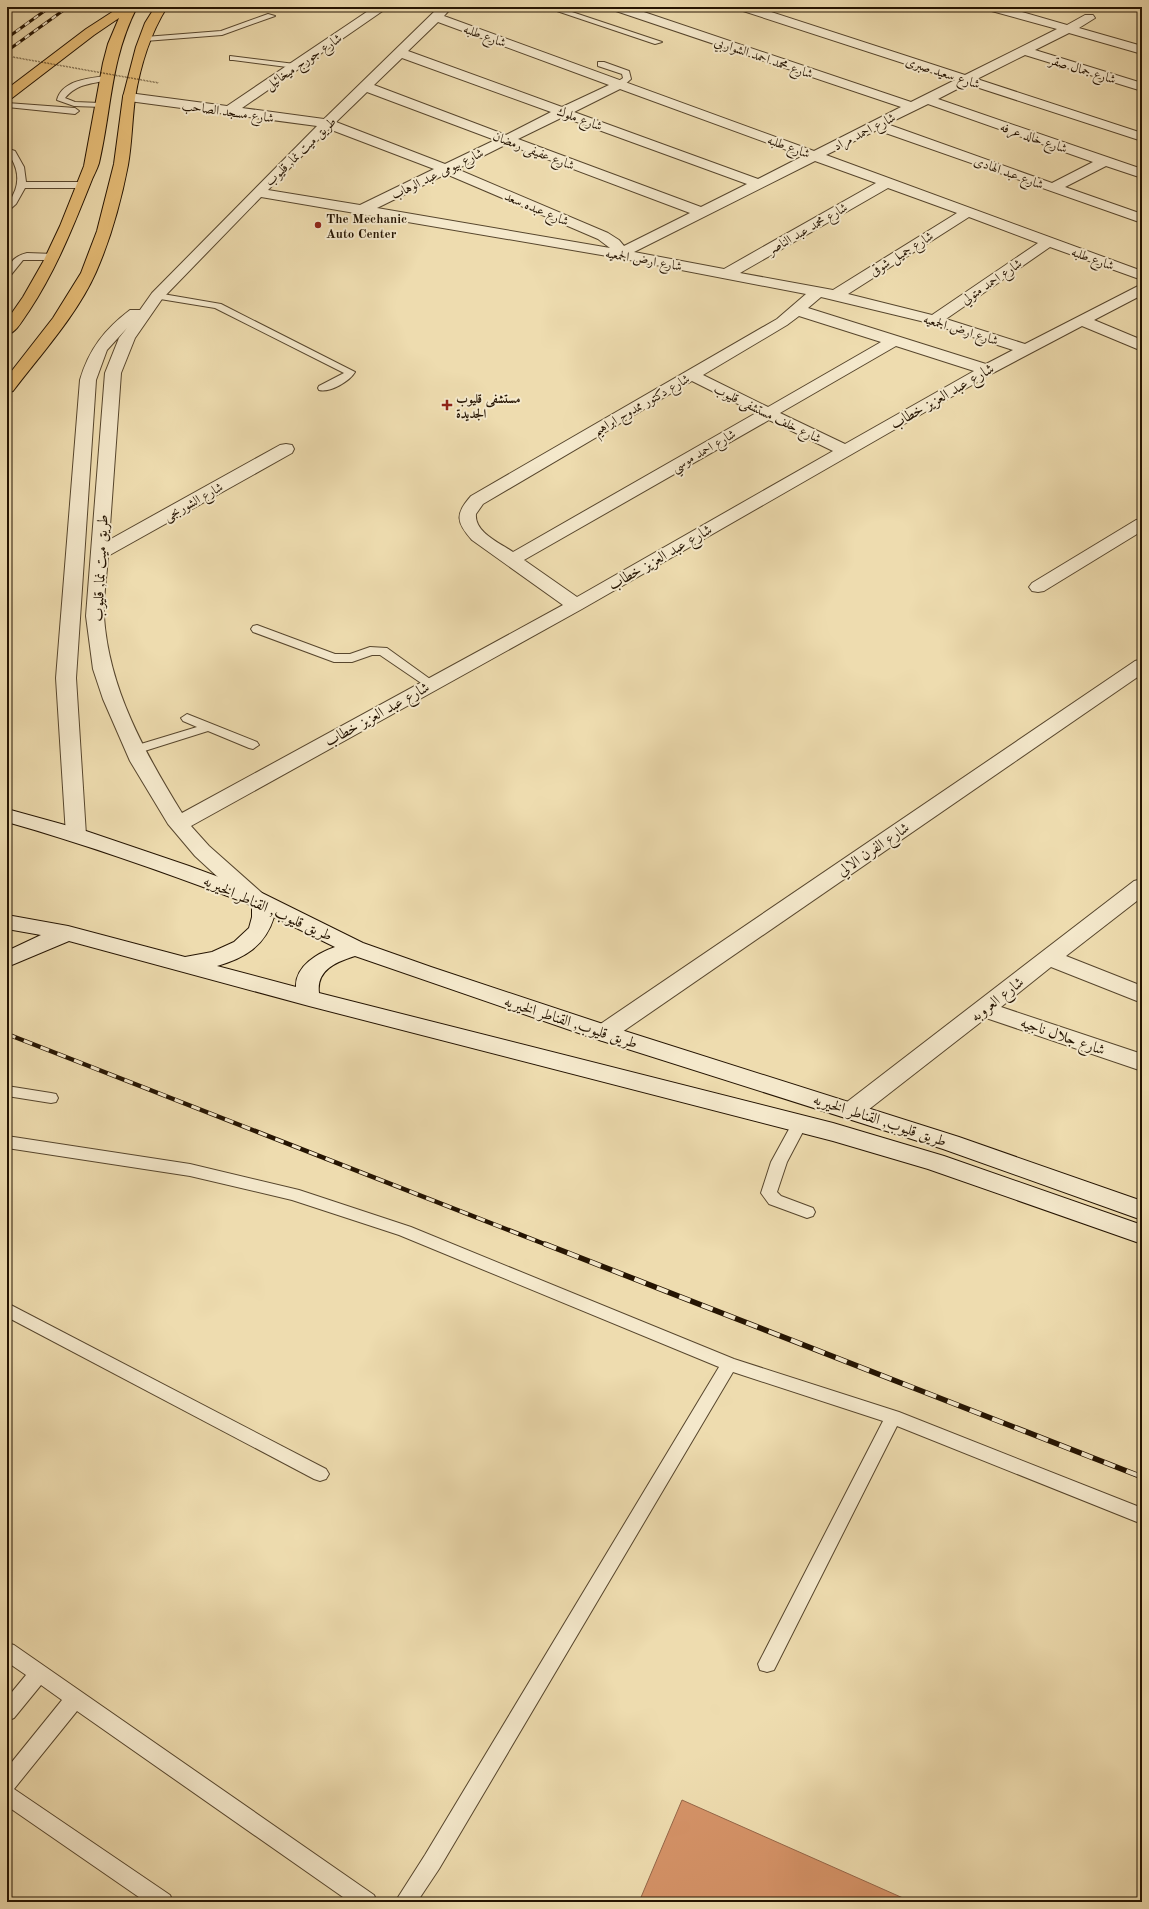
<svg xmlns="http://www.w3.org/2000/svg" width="1149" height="1909" font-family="'Old Standard TT',Amiri,serif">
<rect width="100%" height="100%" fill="#eedcaf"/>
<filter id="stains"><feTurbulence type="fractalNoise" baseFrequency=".005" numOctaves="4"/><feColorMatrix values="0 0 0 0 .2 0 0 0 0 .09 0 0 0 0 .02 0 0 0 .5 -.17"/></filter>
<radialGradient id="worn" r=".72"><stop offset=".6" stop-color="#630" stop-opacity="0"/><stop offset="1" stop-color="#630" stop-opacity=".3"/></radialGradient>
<polygon fill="#d59368" stroke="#956749" points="682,1800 912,1902 639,1902"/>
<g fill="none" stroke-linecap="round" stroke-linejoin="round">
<g stroke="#57462d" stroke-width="2">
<g id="service">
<polygon points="545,7 557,7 662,42 655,44"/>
<polygon points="268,14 275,16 222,35 145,41 141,39 145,37 221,31"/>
<polygon points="230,56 295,64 299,66 295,68 233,60 230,60"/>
<polygon points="598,62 604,62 629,71 631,79 623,86 617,86 617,82 623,78 622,74 598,66"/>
<path d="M 106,76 L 110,78 L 109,80 C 91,84 78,83 65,98 L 75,102 L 100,103 L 103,103 L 103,107 L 74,106 L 57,100 C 62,80 90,78 106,76 Z"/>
<polygon points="7,103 75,108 79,111 75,114 7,107"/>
<path d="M 12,150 L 15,151 L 24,167 L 26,182 L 83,182 L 87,185 L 83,188 L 25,188 L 16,204 L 7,212 C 7,204 10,202 13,195 C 21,180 17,166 8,153 Z"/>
<path d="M 27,253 L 54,254 L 59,257 L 54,260 L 23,260 L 10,276 L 7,277 C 7,264 14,256 27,253 Z"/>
<path d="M 157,293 L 221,304 L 355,372 C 350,381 330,393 319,390 L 318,388 L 319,386 L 344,373 L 215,308 L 154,298 L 152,296 Z"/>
<polygon points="257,625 335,654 350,654 370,647 387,648 437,684 431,688 427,687 380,655 372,655 352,662 334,662 253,632 251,629 253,626"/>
<polygon points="187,714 257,742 259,745 253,749 249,748 208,731 135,754 129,750 131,747 197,727 183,721 181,718"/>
<polygon points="7,1086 51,1093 56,1094 58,1098 56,1102 51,1103 7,1096"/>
<polygon points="799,1119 804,1120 807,1124 787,1162 777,1192 781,1196 813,1208 815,1212 813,1216 807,1218 769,1204 761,1193 771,1162 794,1120"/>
<polygon points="7,1136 190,1164 299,1190 411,1227 734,1359 899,1412 1142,1508 1142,1524 897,1426 774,1670 767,1672 760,1670 758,1664 883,1421 733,1372 439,1869 417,1902 395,1902 425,1855 719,1367 399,1235 292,1200 190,1176 7,1148"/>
<polygon points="7,1303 326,1469 329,1474 326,1479 320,1481 314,1479 7,1317"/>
<polygon points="7,1643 14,1645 374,1895 377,1902 350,1902 77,1711 14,1789 170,1895 173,1902 146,1902 7,1806 7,1768 62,1700 41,1685 14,1718 7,1721 7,1698 26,1675 7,1662"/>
</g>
</g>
<g stroke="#57462d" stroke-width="2">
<g id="minor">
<path d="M 374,7 L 382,7 L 384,10 L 242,108 L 324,119 L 439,7 L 452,7 L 444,16 L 814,151 L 901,107 L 613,10 L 611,7 L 629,7 L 911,102 L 955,80 L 740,10 L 738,7 L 756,7 L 965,75 L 1057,29 L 988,10 L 986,7 L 1005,7 L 1067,25 L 1085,15 L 1093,15 L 1095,18 L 1079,28 L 1142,46 L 1142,54 L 1069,33 L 1035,50 L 1142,83 L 1142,91 L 1025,55 L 977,79 L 1142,133 L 1142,141 L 967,84 L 938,99 L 1142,169 L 1142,178 L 1106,166 L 1065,187 L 1142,214 L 1142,223 L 877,130 L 826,155 L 1142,271 L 1142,280 L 1050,247 L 946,319 L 1025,344 L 1142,284 L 1142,295 L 1094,320 L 1142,340 L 1142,351 L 1082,326 L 993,373 L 582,609 L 191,826 L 209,846 L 262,893 L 265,898 L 262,903 L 254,905 L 246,903 L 195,856 L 168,824 L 130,761 L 103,699 L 93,669 L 86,616 L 105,373 L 119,338 L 127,328 L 107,350 L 96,380 L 76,678 L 86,835 L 83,840 L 76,842 L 69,840 L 66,835 L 56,678 L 80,380 C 89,349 105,329 130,310 L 140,310 L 152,293 L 317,126 L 129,101 L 123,97 L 124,94 L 129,93 L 227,106 ZM 438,22 L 609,85 L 562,107 L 408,51 ZM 402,58 L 551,112 L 506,135 L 374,85 ZM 620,89 L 803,156 L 758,179 L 574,112 ZM 367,92 L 495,140 L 445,164 L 336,122 ZM 928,104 L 1093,162 L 1052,183 L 887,124 ZM 563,117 L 747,184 L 701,207 L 518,139 ZM 329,129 L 434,169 L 360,205 L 268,190 ZM 507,144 L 690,213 L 624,246 L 619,240 L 608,233 L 457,169 ZM 815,161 L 876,183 L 724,269 L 634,252 ZM 446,174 L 598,239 L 610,248 L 377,208 ZM 888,188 L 957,213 L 833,290 L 740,273 ZM 261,197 L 619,258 L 806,294 L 777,319 L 471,496 C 455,514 456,522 472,540 L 563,605 L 182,813 C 145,753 109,689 104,617 C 103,597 107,575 108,556 L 292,453 L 294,449 L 292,445 L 286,444 L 280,445 L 109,540 L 121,373 L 135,338 L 162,299 ZM 969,217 L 1038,243 L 932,315 L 848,294 ZM 821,297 L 929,323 L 1013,350 L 986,364 L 808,308 ZM 799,316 L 881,342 L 768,407 L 703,375 L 787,325 ZM 896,346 L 974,371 L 845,444 L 780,413 ZM 692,381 L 756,413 L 513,552 C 500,543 474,532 476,514 L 483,504 ZM 769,420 L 833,451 L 577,597 L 524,560 Z"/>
<polygon points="1142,519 1142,531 1044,591 1038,592 1032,591 1029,587 1032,583 1136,520"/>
<polygon points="1142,659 1142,674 612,1039 604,1041 596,1039 593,1033 596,1027 1135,661"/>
<polygon points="1142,879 1142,897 1066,956 1142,986 1142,1003 1051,967 1001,1007 1142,1054 1142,1071 986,1018 859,1117 851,1120 843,1117 839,1111 843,1105 1134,881"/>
</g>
</g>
<g stroke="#251402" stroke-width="2">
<path id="secondary" d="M 7,809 L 83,830 L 189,866 L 262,893 L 363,943 L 431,967 L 612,1027 L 959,1137 L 1142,1201 L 1142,1220 L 943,1149 L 596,1039 L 355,956 C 336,962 316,970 319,993 L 833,1123 L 944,1156 L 1142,1225 L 1142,1244 L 928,1169 L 833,1141 L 309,1006 L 69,941 L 7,967 L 7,951 L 41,935 L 7,929 L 7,915 L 68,926 L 185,957 L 212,952 L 234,942 L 249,928 L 252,917 L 252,906 L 246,903 C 167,873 88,845 7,822 ZM 274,917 L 335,947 C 318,953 295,966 296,987 L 217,966 C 245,958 265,946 274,917 Z"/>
</g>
<g stroke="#251402" stroke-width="2">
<g id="trunk">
<path d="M 120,7 L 137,7 C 110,60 112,107 99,163 C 97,170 93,176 91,182 C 73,227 56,270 29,311 C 23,319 17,332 7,335 L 7,320 L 23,297 L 43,262 L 60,226 L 84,166 L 103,63 L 108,44 L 119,18 L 94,35 L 12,98 L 7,99 L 7,89 L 86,29 Z"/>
<path d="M 155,7 L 167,7 C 150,34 140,67 135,98 C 132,120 132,143 128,165 C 121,201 111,238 96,272 C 77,315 41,354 13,391 L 7,393 L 7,377 L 53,318 L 81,273 L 97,231 L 114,164 L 123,97 L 136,47 L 145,23 Z"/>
</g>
</g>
<use href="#service" fill="#f4e8cb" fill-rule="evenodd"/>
<use href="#minor" fill="#f4e8cb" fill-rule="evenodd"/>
<use href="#secondary" fill="#f4e8cb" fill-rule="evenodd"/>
<use href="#trunk" fill="#e7be78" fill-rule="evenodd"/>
<g stroke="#251402" stroke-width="3">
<g id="rail-far2">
<polyline points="7,38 50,7"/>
<polyline points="7,51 68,7"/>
</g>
</g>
<g stroke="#251402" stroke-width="4.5">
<polyline id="rail-far1" points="7,1034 547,1245"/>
</g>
<g stroke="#251402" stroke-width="5.5">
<polyline id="rail" points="545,1244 1142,1477"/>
</g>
<use href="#rail-far2" stroke="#f4e8cb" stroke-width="2" stroke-dasharray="5.5" stroke-linecap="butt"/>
<use href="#rail-far1" stroke="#f4e8cb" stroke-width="3" stroke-dasharray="9" stroke-linecap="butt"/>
<use href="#rail" stroke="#f4e8cb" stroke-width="4" stroke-dasharray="12" stroke-linecap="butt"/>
<polyline stroke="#251402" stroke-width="1.5" stroke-dasharray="0.5 1" stroke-linecap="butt" points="7,56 159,83"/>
</g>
<g fill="#8f2418" stroke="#f4e8cb" stroke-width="1.5">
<circle cx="318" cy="225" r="4"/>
<path d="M445 399h4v4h4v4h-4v4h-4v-4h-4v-4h4z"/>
</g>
<g text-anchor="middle" stroke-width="4" stroke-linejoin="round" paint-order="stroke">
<g font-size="13" fill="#251402" stroke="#f4e8cb">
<text transform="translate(485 35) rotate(20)" y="5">شارع طلبه</text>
<text transform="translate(764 57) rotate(19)" y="5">شارع محمد احمد الشواربي</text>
<text transform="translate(303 61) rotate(-34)" y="5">شارع جورج ميخائيل</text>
<text transform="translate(1083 69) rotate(17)" y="5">شارع جمال صقر</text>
<text transform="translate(943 72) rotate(18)" y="5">شارع سعيد صبرى</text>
<text transform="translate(228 111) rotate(8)" y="5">شارع مسجد الصاحب</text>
<text transform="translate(580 118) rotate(20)" y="5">شارع ملوك</text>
<text transform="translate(864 131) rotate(-27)" y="5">شارع احمد مراد</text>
<text transform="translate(1034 137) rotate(19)" y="5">شارع خالد عرفه</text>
<text transform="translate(789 146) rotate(20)" y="5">شارع طلبه</text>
<text transform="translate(534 150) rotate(21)" y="5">شارع عفيفى رمضان</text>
<text transform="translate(300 151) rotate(-44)" y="5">طريق ميت نما, قليوب</text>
<text transform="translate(1009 172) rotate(20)" y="5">شارع عبد الهادى</text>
<text transform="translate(437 173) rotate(-26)" y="5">شارع بيومى عبد الوهاب</text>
<text transform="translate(537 208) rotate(23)" y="5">شارع عبده سعد</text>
<text transform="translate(807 228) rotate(-30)" y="5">شارع محمد عبد الناصر</text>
<text transform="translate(901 253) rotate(-32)" y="5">شارع جميل شوقى</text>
<text transform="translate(1093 258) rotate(20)" y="5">شارع طلبه</text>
<text transform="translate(644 259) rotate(10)" y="5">شارع ارض الجمعيه</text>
<text transform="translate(991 281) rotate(-34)" y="5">شارع احمد متولي</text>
<text transform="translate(961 329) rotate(17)" y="5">شارع ارض الجمعيه</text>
<text transform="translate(641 404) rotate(-30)" y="5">شارع دكتور ممدوح ابراهيم</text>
<text transform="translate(768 413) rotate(26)" y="5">شارع خلف مستشفى قليوب</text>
<text transform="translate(703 450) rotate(-30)" y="5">شارع احمد موسي</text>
<text transform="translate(193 501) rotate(-29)" y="5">شارع الشوربجى</text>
</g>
<g font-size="13" font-weight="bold" fill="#251402" stroke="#f4e8cb" text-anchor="start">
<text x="326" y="223">The Mechanic<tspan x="326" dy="15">Auto Center</tspan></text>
<text x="456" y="403">مستشفى قليوب<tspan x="456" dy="15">الجديدة</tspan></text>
</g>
<g font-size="15" fill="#251402" stroke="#f4e8cb">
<text transform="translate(942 396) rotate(-30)" y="5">شارع عبد العزيز خطاب</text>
<text transform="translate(660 557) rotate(-30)" y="5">شارع عبد العزيز خطاب</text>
<text transform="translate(100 568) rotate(-87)" y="5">طريق ميت نما, قليوب</text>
<text transform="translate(377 714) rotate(-29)" y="5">شارع عبد العزيز خطاب</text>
<text transform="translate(873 849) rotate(-34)" y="5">شارع الفرن الالي</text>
<text transform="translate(268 908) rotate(24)" y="5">طريق قليوب, القناطر الخيريه</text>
<text transform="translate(997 999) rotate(-38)" y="5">شارع العروبه</text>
<text transform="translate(571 1022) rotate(18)" y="5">طريق قليوب, القناطر الخيريه</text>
<text transform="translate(1063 1036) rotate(19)" y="5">شارع جلال ناجيه</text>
<text transform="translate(880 1120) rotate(18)" y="5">طريق قليوب, القناطر الخيريه</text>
</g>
</g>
<rect width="1149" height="1909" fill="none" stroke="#eedcaf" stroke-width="24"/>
<rect x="8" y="8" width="1133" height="1893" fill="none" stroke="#251402" stroke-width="2"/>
<rect x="12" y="12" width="1125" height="1885" fill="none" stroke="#251402"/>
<rect width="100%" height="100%" filter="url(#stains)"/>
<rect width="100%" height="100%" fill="url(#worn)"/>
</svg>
